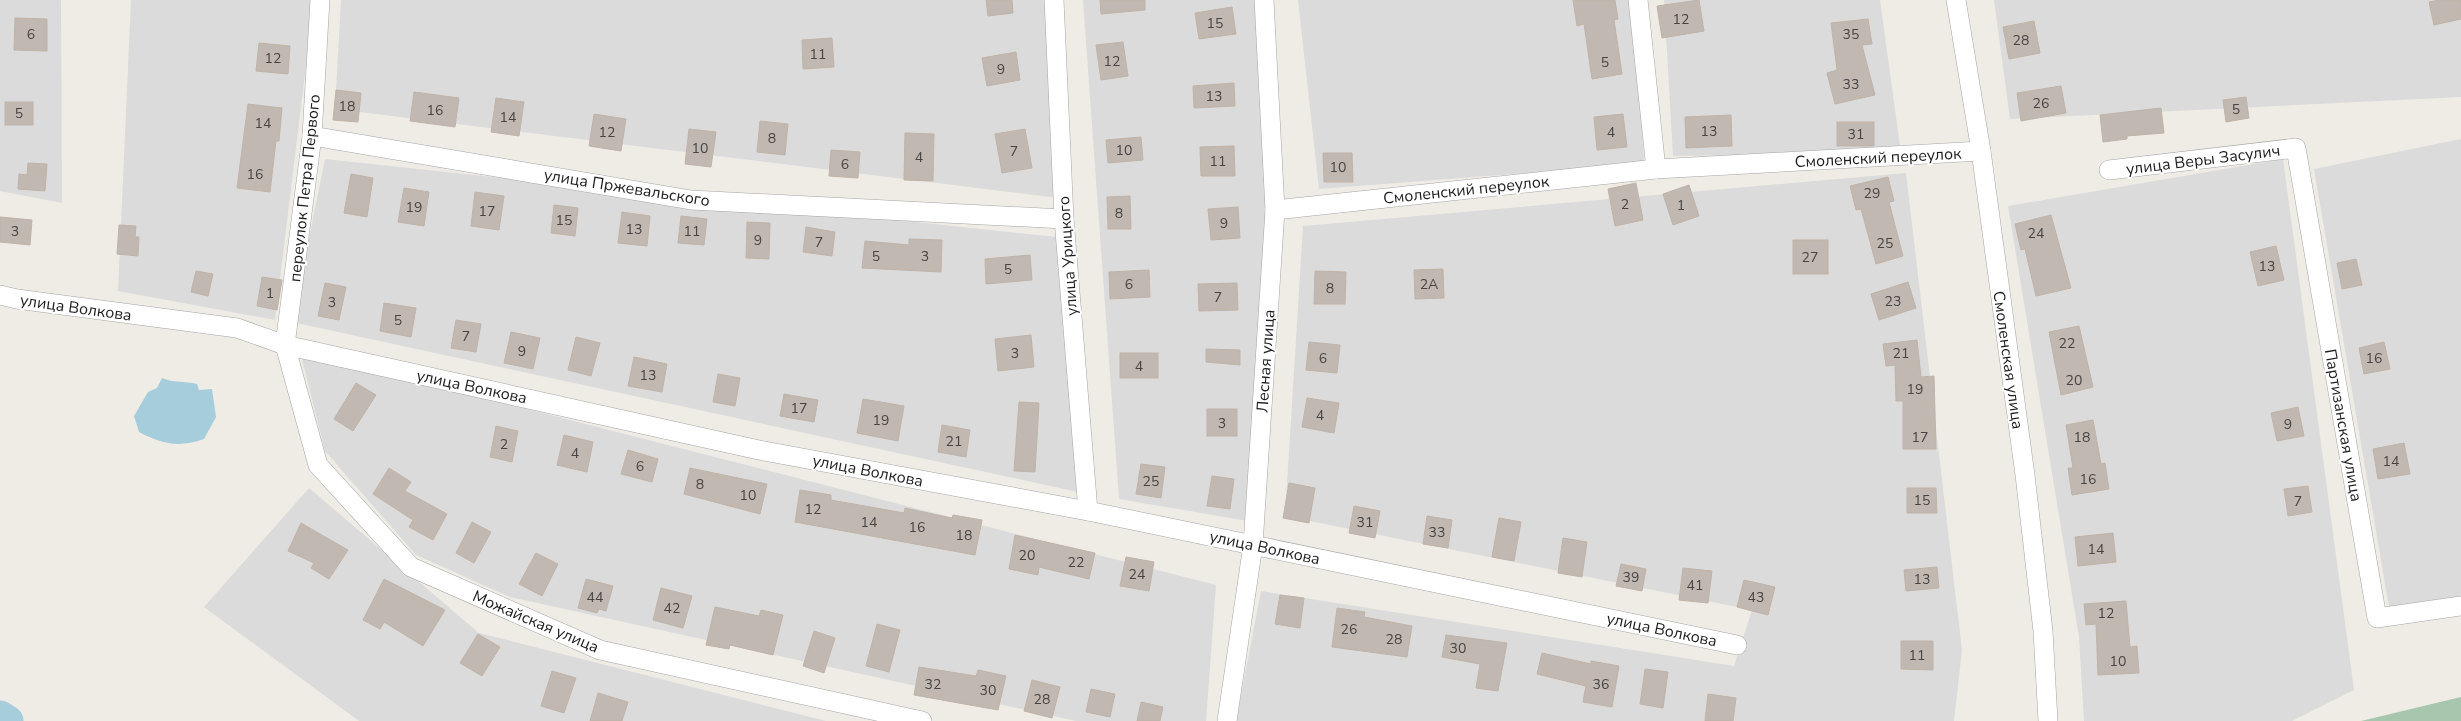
<svg xmlns="http://www.w3.org/2000/svg" width="2461" height="721" font-family="'Nunito Sans',sans-serif">
<rect width="100%" height="100%" fill="#efece5"/>
<g fill="#dcdbdb">
<polygon points="0,0 61,0 62,203 0,191"/>
<polygon points="131,0 314,0 275,320 118,291"/>
<polygon points="341,0 1045,0 1059,198 335,109"/>
<polygon points="1083,0 1256,0 1273,225 1248,521 1119,499"/>
<polygon points="1298,0 1635,0 1644,164 1319,189"/>
<polygon points="1664,0 1880,0 1901,153 1673,156"/>
<polygon points="1994,0 2461,0 2461,97 2010,119"/>
<polygon points="2461,139 2461,596 2389,607 2314,169"/>
<polygon points="325,159 1066,238 1078,492 292,322"/>
<polygon points="2283,159 2354,690 2292,721 2084,721 2079,637 2008,206"/>
<polygon points="1906,173 1962,650 1954,721 1236,721 1261,591 1734,666 1752,610 1285,516 1303,226"/>
<polygon points="300,351 1216,585 1206,721 1076,721 510,597 416,555 325,451"/>
<polygon points="309,488 479,633 826,721 359,721 204,607"/>
</g>
<polygon fill="#a6c7ad" points="2461,697 2461,721 2361,721"/>
<path fill="#a6cddc" d="M 162,378 C 173,383 185,381 197,384 L 199,390 L 212,389 L 216,417 L 204,439 C 178,448 162,444 139,432 L 134,416 L 148,392 L 157,388 Z"/>
<g fill="none" stroke-linecap="round" stroke-linejoin="round">
<polyline stroke="#a6cddc" stroke-width="31" points="0,716 8,721"/>
</g>
<g fill="#c0b8b1" stroke="#c0b3a7">
<polygon points="986,0 1012,0 1013,13 988,16"/>
<polygon points="1100,0 1145,0 1145,10 1101,14"/>
<polygon points="1573,0 1615,0 1618,19 1614,20 1622,74 1592,79 1584,24 1577,26"/>
<polygon points="1699,0 1704,31 1662,38 1657,6"/>
<polygon points="2439,0 2461,0 2461,19 2434,25 2429,2"/>
<polygon points="1232,7 1236,34 1199,39 1195,13"/>
<polygon points="15,18 47,19 47,51 14,50"/>
<polygon points="1868,19 1872,44 1862,45 1875,95 1835,104 1827,73 1837,70 1831,23"/>
<polygon points="2034,21 2040,53 2009,59 2003,27"/>
<polygon points="832,38 834,67 803,69 802,40"/>
<polygon points="1123,42 1128,76 1101,80 1096,45"/>
<polygon points="259,43 290,46 288,74 256,71"/>
<polygon points="1016,52 1020,80 987,86 982,58"/>
<polygon points="1234,83 1235,106 1194,108 1193,86"/>
<polygon points="2061,86 2066,113 2021,121 2017,93"/>
<polygon points="336,90 361,93 358,122 333,120"/>
<polygon points="414,92 459,98 455,127 410,121"/>
<polygon points="2246,97 2249,118 2226,122 2223,100"/>
<polygon points="496,98 524,102 519,136 491,132"/>
<rect x="5" y="102" width="28" height="23"/>
<polygon points="248,104 282,108 279,141 276,141 270,192 237,188"/>
<polygon points="2161,108 2164,133 2127,136 2127,139 2103,142 2100,115"/>
<polygon points="594,114 626,119 621,151 589,146"/>
<polygon points="1623,114 1627,147 1597,150 1594,117"/>
<polygon points="1731,115 1732,146 1686,148 1685,117"/>
<polygon points="760,121 788,124 785,155 757,152"/>
<rect x="1837" y="122" width="37" height="24"/>
<polygon points="689,129 716,132 711,167 685,164"/>
<polygon points="1025,129 1032,168 1002,173 995,134"/>
<polygon points="905,133 934,134 933,181 904,180"/>
<polygon points="1141,137 1143,160 1108,163 1106,140"/>
<polygon points="1234,146 1235,176 1201,176 1200,147"/>
<polygon points="831,150 860,152 858,178 829,176"/>
<polygon points="1323,153 1352,153 1353,182 1324,182"/>
<polygon points="28,163 47,164 45,191 18,189 19,174 27,175"/>
<polygon points="351,174 373,178 367,217 344,213"/>
<polygon points="1888,177 1894,201 1889,202 1903,256 1876,264 1861,209 1856,210 1850,186"/>
<polygon points="1636,183 1643,220 1615,226 1608,189"/>
<polygon points="1689,185 1699,216 1673,225 1663,194"/>
<polygon points="404,188 429,192 424,226 398,222"/>
<polygon points="475,192 504,196 499,230 471,226"/>
<polygon points="1130,196 1131,229 1108,229 1107,197"/>
<polygon points="554,205 578,208 575,236 551,233"/>
<polygon points="1238,207 1240,238 1211,240 1208,209"/>
<polygon points="622,212 650,216 647,246 618,243"/>
<polygon points="2051,215 2071,288 2036,296 2025,249 2021,250 2015,224"/>
<polygon points="681,216 707,219 704,245 678,243"/>
<polygon points="0,217 32,220 30,245 0,242"/>
<polygon points="747,222 770,223 769,259 746,258"/>
<polygon points="119,225 136,226 135,237 139,237 138,256 117,254"/>
<polygon points="806,227 835,232 832,256 803,252"/>
<polygon points="909,239 942,240 941,272 862,268 865,241 909,245"/>
<rect x="1793" y="240" width="35" height="34"/>
<polygon points="2276,246 2284,280 2258,286 2250,252"/>
<polygon points="1030,255 1032,280 986,284 985,259"/>
<polygon points="2356,259 2362,285 2342,289 2337,263"/>
<polygon points="1443,269 1444,298 1415,299 1414,270"/>
<polygon points="1149,270 1150,297 1110,299 1109,272"/>
<polygon points="196,271 213,274 208,296 191,292"/>
<polygon points="1315,271 1346,272 1345,304 1314,304"/>
<polygon points="262,277 282,280 277,310 257,306"/>
<polygon points="1908,282 1916,308 1879,320 1871,294"/>
<polygon points="325,283 346,287 339,320 318,316"/>
<polygon points="1237,283 1238,310 1199,311 1198,284"/>
<polygon points="384,303 416,308 411,337 380,331"/>
<polygon points="456,320 481,324 476,352 451,348"/>
<polygon points="2079,326 2093,387 2061,395 2049,332"/>
<polygon points="511,332 540,338 533,369 504,363"/>
<polygon points="1031,335 1034,367 998,371 995,339"/>
<polygon points="576,337 600,343 591,376 568,370"/>
<polygon points="1917,340 1921,377 1934,376 1936,449 1903,449 1903,401 1896,401 1895,365 1886,366 1883,344"/>
<polygon points="1309,342 1340,345 1337,373 1306,370"/>
<polygon points="2384,342 2390,369 2364,374 2359,348"/>
<polygon points="1206,349 1240,350 1240,365 1206,362"/>
<rect x="1120" y="353" width="38" height="25"/>
<polygon points="634,357 667,364 662,392 628,386"/>
<polygon points="718,374 740,378 735,406 713,402"/>
<polygon points="356,383 376,395 353,431 334,419"/>
<polygon points="784,394 818,400 814,422 780,416"/>
<polygon points="1307,398 1339,403 1334,433 1302,427"/>
<polygon points="863,399 904,406 898,441 857,433"/>
<polygon points="1019,402 1039,403 1035,472 1014,471"/>
<polygon points="2298,407 2304,436 2277,441 2271,413"/>
<rect x="1207" y="409" width="30" height="27"/>
<polygon points="2093,420 2101,464 2105,463 2109,489 2072,495 2068,468 2073,468 2066,425"/>
<polygon points="942,425 970,430 966,457 938,452"/>
<polygon points="496,426 518,431 512,462 490,457"/>
<polygon points="564,435 593,442 587,472 557,465"/>
<polygon points="2404,443 2410,474 2378,479 2373,449"/>
<polygon points="628,450 658,459 652,482 621,474"/>
<polygon points="1141,464 1165,467 1161,498 1136,494"/>
<polygon points="389,468 411,482 405,491 447,514 433,540 409,527 413,520 373,494"/>
<polygon points="690,468 767,484 760,514 684,494"/>
<polygon points="1212,476 1234,479 1230,509 1207,506"/>
<polygon points="1289,483 1315,488 1309,523 1283,518"/>
<polygon points="2308,486 2312,512 2288,516 2284,489"/>
<polygon points="1907,488 1936,488 1937,513 1907,513"/>
<polygon points="800,490 831,495 831,500 904,513 905,508 952,518 953,515 982,520 975,555 795,522"/>
<polygon points="1354,506 1380,511 1375,538 1349,533"/>
<polygon points="1427,516 1452,520 1448,548 1423,544"/>
<polygon points="1499,518 1521,522 1514,561 1492,557"/>
<polygon points="472,522 491,532 474,563 456,553"/>
<polygon points="301,523 348,550 329,579 311,568 314,563 288,551"/>
<polygon points="2113,533 2116,562 2078,566 2075,537"/>
<polygon points="1015,535 1095,553 1089,579 1039,567 1038,575 1009,569"/>
<polygon points="1563,538 1587,542 1582,577 1558,573"/>
<polygon points="536,553 558,564 542,596 519,584"/>
<polygon points="1126,557 1154,562 1149,591 1120,586"/>
<polygon points="1621,564 1646,569 1642,591 1616,586"/>
<polygon points="1937,567 1939,588 1906,591 1904,570"/>
<polygon points="1683,568 1712,571 1708,603 1679,600"/>
<polygon points="384,579 445,610 423,646 384,622 380,629 363,620"/>
<polygon points="586,579 613,586 606,611 599,609 597,613 578,608"/>
<polygon points="1744,580 1775,587 1768,615 1737,607"/>
<polygon points="661,588 692,596 683,628 653,620"/>
<polygon points="1280,595 1304,598 1300,628 1275,624"/>
<polygon points="2126,601 2130,647 2137,646 2139,673 2098,675 2096,624 2086,625 2084,604"/>
<polygon points="715,607 759,616 761,610 783,615 773,655 730,645 729,649 706,645"/>
<polygon points="1337,608 1365,612 1364,617 1412,626 1407,657 1332,647"/>
<polygon points="877,624 900,630 889,672 866,666"/>
<polygon points="814,631 835,638 824,673 803,666"/>
<polygon points="478,634 500,647 482,676 460,663"/>
<polygon points="1446,635 1507,643 1498,691 1476,688 1480,664 1442,657"/>
<polygon points="1901,641 1933,641 1933,670 1901,669"/>
<polygon points="1542,653 1591,664 1591,661 1619,666 1612,707 1583,702 1586,686 1537,674"/>
<polygon points="919,667 976,676 978,670 1006,676 998,710 914,695"/>
<polygon points="1645,669 1668,672 1663,708 1640,704"/>
<polygon points="552,671 576,678 564,713 541,706"/>
<polygon points="1032,680 1060,687 1052,718 1024,711"/>
<polygon points="1091,689 1115,694 1110,717 1086,712"/>
<polygon points="598,693 628,702 622,721 590,721"/>
<polygon points="1708,694 1736,698 1733,721 1705,721"/>
<polygon points="1141,702 1163,707 1160,721 1137,721"/>
</g>
<g fill="none" stroke-linecap="round" stroke-linejoin="round">
<g stroke="#a5a5a5" stroke-width="20">
<g id="minor">
<polyline points="320,0 312,136 285,345 318,465 411,567 600,650 922,721"/>
<polyline points="1054,0 1064,219 1088,511"/>
<polyline points="1638,0 1656,169"/>
<polyline points="1956,0 1981,151 2025,475 2043,631 2048,721"/>
<polyline points="312,136 691,200 1064,219"/>
<polyline points="2109,170 2296,148 2377,618 2461,606"/>
<polyline points="1275,210 1656,169 1981,151"/>
<polyline points="0,295 17,299 237,328 285,345 759,450 1088,511 1737,645"/>
<polyline points="1227,721 1253,545 1275,210 1264,0"/>
</g>
</g>
<use href="#minor" stroke="#fff" stroke-width="19"/>
</g>
<g text-anchor="middle" stroke-width="4" stroke-linejoin="round" paint-order="stroke">
<g font-size="14" fill="#464443">
<text x="1681" y="24">12</text>
<text x="1215" y="28">15</text>
<text x="31" y="39">6</text>
<text x="1851" y="39">35</text>
<text x="2021" y="45">28</text>
<text x="818" y="59">11</text>
<text x="273" y="63">12</text>
<text x="1112" y="66">12</text>
<text x="1605" y="67">5</text>
<text x="1001" y="74">9</text>
<text x="1851" y="89">33</text>
<text x="1214" y="101">13</text>
<text x="2041" y="108">26</text>
<text x="347" y="111">18</text>
<text x="2236" y="114">5</text>
<text x="435" y="115">16</text>
<text x="19" y="118">5</text>
<text x="508" y="122">14</text>
<text x="263" y="128">14</text>
<text x="1709" y="136">13</text>
<text x="607" y="137">12</text>
<text x="1611" y="137">4</text>
<text x="1856" y="139">31</text>
<text x="772" y="143">8</text>
<text x="700" y="153">10</text>
<text x="1124" y="155">10</text>
<text x="1014" y="156">7</text>
<text x="919" y="162">4</text>
<text x="1218" y="166">11</text>
<text x="845" y="169">6</text>
<text x="1338" y="172">10</text>
<text x="255" y="179">16</text>
<text x="1872" y="198">29</text>
<text x="1625" y="209">2</text>
<text x="1681" y="210">1</text>
<text x="414" y="212">19</text>
<text x="487" y="216">17</text>
<text x="1119" y="218">8</text>
<text x="564" y="225">15</text>
<text x="1224" y="228">9</text>
<text x="634" y="234">13</text>
<text x="15" y="236">3</text>
<text x="692" y="236">11</text>
<text x="2036" y="238">24</text>
<text x="758" y="245">9</text>
<text x="819" y="247">7</text>
<text x="1885" y="248">25</text>
<text x="876" y="261">5</text>
<text x="925" y="261">3</text>
<text x="1810" y="262">27</text>
<text x="2267" y="271">13</text>
<text x="1008" y="274">5</text>
<text x="1129" y="289">6</text>
<text x="1429" y="289">2А</text>
<text x="1330" y="293">8</text>
<text x="270" y="298">1</text>
<text x="1218" y="302">7</text>
<text x="1893" y="306">23</text>
<text x="332" y="307">3</text>
<text x="398" y="325">5</text>
<text x="466" y="341">7</text>
<text x="2067" y="348">22</text>
<text x="522" y="356">9</text>
<text x="1015" y="358">3</text>
<text x="1901" y="358">21</text>
<text x="1323" y="363">6</text>
<text x="2374" y="363">16</text>
<text x="1139" y="371">4</text>
<text x="648" y="380">13</text>
<text x="2074" y="385">20</text>
<text x="1915" y="394">19</text>
<text x="799" y="413">17</text>
<text x="1320" y="420">4</text>
<text x="881" y="425">19</text>
<text x="1222" y="428">3</text>
<text x="2288" y="429">9</text>
<text x="1920" y="442">17</text>
<text x="2082" y="442">18</text>
<text x="954" y="446">21</text>
<text x="504" y="449">2</text>
<text x="575" y="458">4</text>
<text x="2391" y="466">14</text>
<text x="640" y="471">6</text>
<text x="2088" y="484">16</text>
<text x="1151" y="486">25</text>
<text x="700" y="489">8</text>
<text x="748" y="500">10</text>
<text x="1922" y="505">15</text>
<text x="2298" y="506">7</text>
<text x="813" y="514">12</text>
<text x="869" y="527">14</text>
<text x="1365" y="527">31</text>
<text x="917" y="532">16</text>
<text x="1437" y="537">33</text>
<text x="964" y="540">18</text>
<text x="2096" y="554">14</text>
<text x="1027" y="560">20</text>
<text x="1076" y="567">22</text>
<text x="1137" y="579">24</text>
<text x="1631" y="582">39</text>
<text x="1922" y="584">13</text>
<text x="1695" y="590">41</text>
<text x="595" y="602">44</text>
<text x="1756" y="602">43</text>
<text x="672" y="613">42</text>
<text x="2106" y="618">12</text>
<text x="1349" y="634">26</text>
<text x="1394" y="644">28</text>
<text x="1458" y="653">30</text>
<text x="1917" y="660">11</text>
<text x="2118" y="666">10</text>
<text x="933" y="689">32</text>
<text x="1601" y="689">36</text>
<text x="988" y="695">30</text>
<text x="1042" y="704">28</text>
</g>
<g font-size="16" fill="#1e1e1e" stroke="#fff">
<text transform="translate(1878 157) rotate(-3)" y="6">Смоленский переулок</text>
<text transform="translate(2203 159) rotate(-7)" y="6">улица Веры Засулич</text>
<text transform="translate(627 187) rotate(9)" y="6">улица Пржевальского</text>
<text transform="translate(304 188) rotate(-84)" y="6">переулок Петра Первого</text>
<text transform="translate(1466 189) rotate(-6)" y="6">Смоленский переулок</text>
<text transform="translate(1067 256) rotate(-94)" y="6">улица Урицкого</text>
<text transform="translate(76 307) rotate(8)" y="6">улица Волкова</text>
<text transform="translate(2009 360) rotate(82)" y="6">Смоленская улица</text>
<text transform="translate(1265 361) rotate(-86)" y="6">Лесная улица</text>
<text transform="translate(472 386) rotate(12)" y="6">улица Волкова</text>
<text transform="translate(2344 425) rotate(80)" y="6">Партизанская улица</text>
<text transform="translate(868 470) rotate(11)" y="6">улица Волкова</text>
<text transform="translate(1265 547) rotate(12)" y="6">улица Волкова</text>
<text transform="translate(536 621) rotate(23)" y="6">Можайская улица</text>
<text transform="translate(1662 629) rotate(12)" y="6">улица Волкова</text>
</g>
</g>
</svg>
